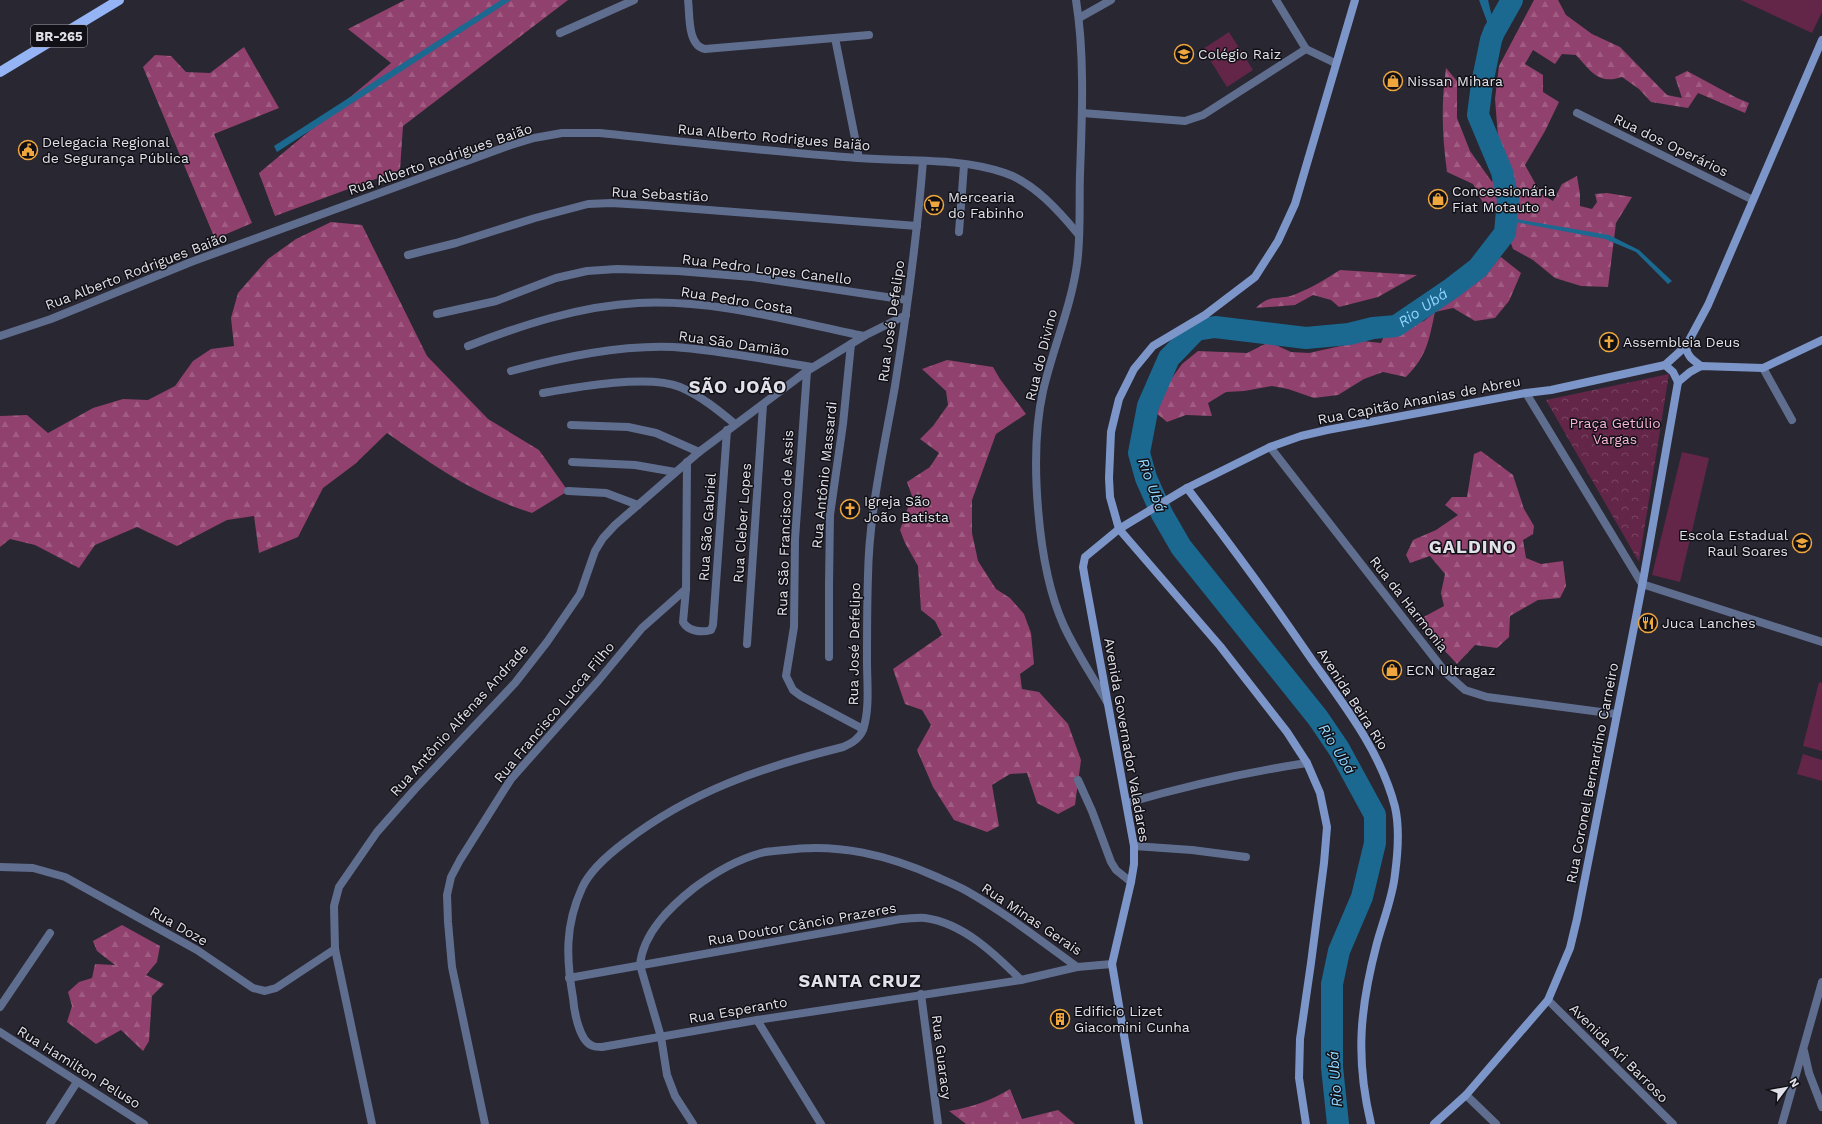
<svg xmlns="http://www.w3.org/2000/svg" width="1822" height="1124" font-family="'Work Sans',sans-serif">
<defs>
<pattern id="forest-firs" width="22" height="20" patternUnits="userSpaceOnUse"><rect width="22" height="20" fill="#91416d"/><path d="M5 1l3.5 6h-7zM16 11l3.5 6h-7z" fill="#a05c82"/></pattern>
<pattern id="park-crowns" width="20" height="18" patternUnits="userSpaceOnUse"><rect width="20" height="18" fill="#632648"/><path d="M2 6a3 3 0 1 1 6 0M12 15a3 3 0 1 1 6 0" fill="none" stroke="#794562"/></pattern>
</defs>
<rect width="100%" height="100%" fill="#292732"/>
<g fill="#632648">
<polygon points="1741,0 1822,0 1822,12 1812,33"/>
<polygon points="1229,32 1253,70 1227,87 1203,49"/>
<polygon points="1682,452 1709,458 1680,582 1652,575"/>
<polygon points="1819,682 1822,683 1822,751 1803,746"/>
<polygon points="1803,754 1822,760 1822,781 1797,774"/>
</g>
<g fill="url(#forest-firs)">
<polygon points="405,0 568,0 403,126 400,170 275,216 259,173 391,63 348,29"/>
<path d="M 1534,0 L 1558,0 L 1566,15 L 1592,34 L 1620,47 L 1667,95 L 1682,98 L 1675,77 L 1687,71 L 1737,98 L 1749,103 L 1745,113 L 1698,93 L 1688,108 L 1651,102 L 1639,89 L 1622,77 C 1598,85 1591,71 1576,55 L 1562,54 L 1555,64 L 1533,50 L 1525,64 L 1543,75 L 1543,92 L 1559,102 L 1545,131 L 1525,165 L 1541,194 L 1553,201 L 1562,184 L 1577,176 L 1580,194 L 1580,206 L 1592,209 L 1597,202 L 1595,194 L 1607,193 L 1632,197 L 1616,223 L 1608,287 L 1581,286 L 1555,278 L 1533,260 L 1513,249 L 1497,205 L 1483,203 L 1473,184 L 1447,172 C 1442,135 1441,105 1446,68 L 1457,81 L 1457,118 L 1470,151 L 1492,182 L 1505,152 L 1498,137 L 1495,99 L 1499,66 Z"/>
<polygon points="244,47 279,108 214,134 252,223 215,239 143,67 155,55 171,56 186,72 210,73"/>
<path d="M 331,222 L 362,225 L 427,356 L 488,419 L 539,450 L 568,491 L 532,513 C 477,496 434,466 387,433 L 355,464 L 323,488 L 298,537 L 259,553 L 254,516 L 227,520 L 177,546 L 137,527 L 95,545 L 79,568 L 35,545 L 10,539 L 0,547 L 0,416 L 27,415 L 48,433 L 93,408 L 123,399 L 148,400 L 175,386 L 193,361 L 211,349 L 234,346 L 231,318 L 238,293 L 268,259 L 296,239 Z"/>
<path d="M 1501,257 L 1521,273 L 1509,301 L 1495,318 L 1475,321 L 1453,308 L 1435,312 C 1429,340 1427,356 1406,377 L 1383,372 L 1364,379 L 1338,395 L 1314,398 L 1288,389 L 1272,386 L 1244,391 L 1226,392 L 1208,403 L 1212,416 L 1186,415 L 1167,422 L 1155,412 L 1169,382 L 1182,364 L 1198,351 L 1247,353 L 1269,342 L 1291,352 L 1309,353 L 1363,341 L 1381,343 L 1385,334 L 1424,321 Z"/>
<path d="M 1340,270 L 1417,275 L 1378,297 L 1339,307 L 1331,300 L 1313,295 L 1295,305 L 1256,308 C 1271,293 1279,301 1296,294 C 1311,288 1326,279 1340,270 Z"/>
<polygon points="947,360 993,367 1000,379 1026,414 996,434 972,500 972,533 978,561 996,589 1010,598 1024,614 1031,633 1034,664 1020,674 1022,689 1039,692 1068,724 1081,760 1075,805 1058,814 1037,803 1027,773 1010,774 992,785 999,826 987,832 954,820 933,787 917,750 931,725 922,710 905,704 893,669 942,635 935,621 921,610 918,566 905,543 900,530 912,496 907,482 930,467 939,453 920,439 933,426 948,405 946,391 922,369"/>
<polygon points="1481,451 1513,475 1524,509 1534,526 1533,534 1523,540 1526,558 1541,564 1563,561 1566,586 1560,598 1538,600 1510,616 1509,637 1497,648 1475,645 1457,664 1434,639 1420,619 1444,606 1441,593 1445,574 1430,556 1410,563 1406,555 1413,540 1436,530 1458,515 1445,505 1452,497 1467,497 1474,454"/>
<polygon points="122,925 160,946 157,962 146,975 164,984 152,996 149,1041 143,1051 121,1030 96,1044 67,1022 72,1006 68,992 79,982 92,978 95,964 115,965 97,951 93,941"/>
<path d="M 1010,1089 L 1022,1119 L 1058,1110 L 1075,1124 L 966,1124 L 949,1111 C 972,1107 990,1101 1010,1089 Z"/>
</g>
<polygon fill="url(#park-crowns)" points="1669,374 1639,562 1546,400"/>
<g fill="#1b6990">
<polygon points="501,0 511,0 277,152 274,146"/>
<polygon points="1479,0 1488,0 1493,21 1489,27"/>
<polygon points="1510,218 1609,235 1639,250 1672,281 1668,284 1636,252 1605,239 1510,221"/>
</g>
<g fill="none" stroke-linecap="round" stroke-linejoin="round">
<path stroke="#1b6990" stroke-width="22" id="s1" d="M 1338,1124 L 1332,1067 L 1332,984 L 1339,951 L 1362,897 L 1375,843 L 1375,815 L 1339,749 L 1318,718 L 1181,547 L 1162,514 L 1146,478 L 1139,453 L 1148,406 L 1169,358 L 1196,330 L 1215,327 L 1306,338 L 1349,334 L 1373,328 L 1396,326 L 1452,288 L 1478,268 L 1505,233 L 1508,200 L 1502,172 L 1478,115 L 1482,84 L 1491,40 L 1494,32 L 1512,0"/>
<g stroke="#5f6e8e" stroke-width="8">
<path d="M 688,0 C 690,14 687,46 705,49 L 869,35"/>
<path d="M 1076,0 C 1085,55 1082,118 1080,174 C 1079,204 1081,235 1077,264 C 1071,307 1053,348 1043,391 C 1029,454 1037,567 1064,626 C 1076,652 1093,677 1107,702"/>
<polyline points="1276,0 1306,49"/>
<polyline points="1079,18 1111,0"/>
<polyline points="560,33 634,0"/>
<polyline points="835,38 859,158"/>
<polyline points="1306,49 1335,63"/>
<polyline points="1082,113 1185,121 1203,115 1306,49"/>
<polyline points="1577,113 1753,200"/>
<path d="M 923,161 C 917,236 907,311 895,386 C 884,449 869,512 868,576 C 867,605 867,633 867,661 C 867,683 870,709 863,730 C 859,739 852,743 843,747 C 763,767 691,791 625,842 C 609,854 590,870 582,888 C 565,925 566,958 573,998 C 574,1010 579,1042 593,1046 C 595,1047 599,1047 602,1047 L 757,1020 L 1021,980 L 1077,967"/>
<polyline points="959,232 964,165"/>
<polyline points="408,255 456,243 535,218 588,204 611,203 644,205 917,226"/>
<polyline points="437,314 496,301 556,278 587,271 617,269 678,271 752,277 907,300"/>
<path d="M 0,336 L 51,319 L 191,262 L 511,145 L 534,138 L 562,133 L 600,133 C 686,142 772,152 858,158 C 906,162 959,157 1005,173 C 1034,183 1059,211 1078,234"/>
<path d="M 468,346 C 522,325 580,306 638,303 C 714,299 790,321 864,336"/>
<polyline points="1763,368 1792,420"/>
<path d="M 511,371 C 563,357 619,345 673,347 C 720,350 766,360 812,367"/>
<polyline points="807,371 795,539 794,627 786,676 793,690 801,696 863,729"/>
<path d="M 543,393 C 577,387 649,374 680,387 C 701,396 718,410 735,424"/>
<polyline points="1526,393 1642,584 1822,642"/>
<polyline points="571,425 628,427 656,433 699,452"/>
<polyline points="1270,447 1446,673 1465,690 1487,697 1616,714"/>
<polyline points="572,462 635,465 675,472"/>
<path d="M 687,462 L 686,589 L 683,622 C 688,631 701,633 711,630 L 713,625 L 727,430"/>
<polyline points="568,491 606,493 638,505"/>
<polyline points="747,644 763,405"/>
<polyline points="829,657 829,584 830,515 843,424 851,344"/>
<polyline points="1078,780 1092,811 1111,862 1116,870 1131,882"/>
<path d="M 1127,803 C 1186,786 1246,772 1307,763"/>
<polyline points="1134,846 1192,850 1246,857"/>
<polyline points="0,867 33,868 65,877 197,950 253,988 265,991 276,988 335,949"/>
<path d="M 569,978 L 901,919 C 909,919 918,917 925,918 C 963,923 995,954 1021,980"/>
<polyline points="921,994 938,1124"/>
<polyline points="1548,1000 1673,1124"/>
<polyline points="0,1007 50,933"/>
<polyline points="757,1020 821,1124"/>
<polyline points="0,1032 144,1124"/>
<polyline points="1804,1051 1809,1073 1822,1107"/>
<polyline points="1466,1095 1496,1124"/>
<polyline points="50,1124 77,1082"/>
<polyline points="372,1124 335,949 334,906 339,887 377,832 415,789 515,683 547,642 580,594 595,551 603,538 615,525 699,452 807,371 864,336 906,315"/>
<polyline points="485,1124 452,967 448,922 447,895 451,877 460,860 511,779 598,681 642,628 686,589"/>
<path d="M 693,1124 L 675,1096 L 667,1075 L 661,1037 L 640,965 C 643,933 670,907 694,888 C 714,873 736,860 761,853 C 768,851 777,851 785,850 C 839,843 888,855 937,877 C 946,881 956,885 965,890 C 1004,912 1040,940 1077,967 L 1112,964"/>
<polyline points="1782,1124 1822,982"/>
</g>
<g stroke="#7d96c9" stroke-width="8">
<path d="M 1686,346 C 1687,357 1693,360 1701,366"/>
<polyline points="1665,365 1673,372 1678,382"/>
<polyline points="1678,382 1690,372 1701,366 1763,368 1822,340"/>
<path d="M 1187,488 C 1230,544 1272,601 1312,660 C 1344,705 1381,752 1395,807 C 1400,829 1398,852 1395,874 C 1393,896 1383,921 1377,943 C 1360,1007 1355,1058 1371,1124"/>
<polyline points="1139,1124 1112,964 1131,882 1134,864 1134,846 1085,579 1083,567 1085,557 1119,529 1187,488 1270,447 1301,436 1327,430 1526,393 1551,390 1665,365 1686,346 1708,305 1822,40"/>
<polyline points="1306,1124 1299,1078 1300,1039 1311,963 1324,863 1327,827 1320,793 1307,763 1287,732 1220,646 1119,529 1110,497 1109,478 1111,432 1119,399 1134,369 1153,346 1205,315 1255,277 1278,241 1295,204 1355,0"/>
<polyline points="1434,1124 1466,1095 1548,1000 1570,948 1577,919 1643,581 1678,382"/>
</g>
<polyline stroke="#94b4f6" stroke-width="10" points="0,72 119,0"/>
</g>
<defs>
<g id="school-ring" transform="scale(1)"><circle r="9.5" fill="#111016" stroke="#efa73d" stroke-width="1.5"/><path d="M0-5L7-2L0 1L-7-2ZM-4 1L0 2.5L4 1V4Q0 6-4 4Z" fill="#efa73d"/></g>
<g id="shop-ring" transform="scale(1)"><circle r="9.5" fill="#111016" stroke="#efa73d" stroke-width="1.5"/><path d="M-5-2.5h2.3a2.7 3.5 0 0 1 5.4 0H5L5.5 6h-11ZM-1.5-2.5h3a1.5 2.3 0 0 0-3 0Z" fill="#efa73d"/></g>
<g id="civic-ring" transform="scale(1)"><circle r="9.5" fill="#111016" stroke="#efa73d" stroke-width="1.5"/><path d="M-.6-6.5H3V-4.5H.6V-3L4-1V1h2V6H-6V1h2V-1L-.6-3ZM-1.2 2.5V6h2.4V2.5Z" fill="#efa73d"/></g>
<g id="supermarket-ring" transform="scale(1)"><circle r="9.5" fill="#111016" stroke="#efa73d" stroke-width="1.5"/><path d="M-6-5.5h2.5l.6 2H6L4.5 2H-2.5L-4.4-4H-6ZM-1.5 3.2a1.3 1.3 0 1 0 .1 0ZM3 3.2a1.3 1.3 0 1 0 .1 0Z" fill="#efa73d"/></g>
<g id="church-ring" transform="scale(1)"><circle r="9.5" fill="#111016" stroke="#efa73d" stroke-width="1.5"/><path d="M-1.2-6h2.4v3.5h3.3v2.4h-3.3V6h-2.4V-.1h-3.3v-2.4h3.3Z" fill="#efa73d"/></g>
<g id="restaurant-ring" transform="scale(1)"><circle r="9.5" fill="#111016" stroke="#efa73d" stroke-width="1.5"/><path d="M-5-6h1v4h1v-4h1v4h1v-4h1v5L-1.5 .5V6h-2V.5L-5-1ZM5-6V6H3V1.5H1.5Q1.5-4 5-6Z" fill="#efa73d"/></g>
<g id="building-ring" transform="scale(1)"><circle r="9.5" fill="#111016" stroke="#efa73d" stroke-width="1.5"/><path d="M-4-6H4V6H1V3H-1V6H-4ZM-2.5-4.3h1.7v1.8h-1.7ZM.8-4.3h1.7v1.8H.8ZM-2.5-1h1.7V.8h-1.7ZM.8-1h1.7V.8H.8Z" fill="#efa73d"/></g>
</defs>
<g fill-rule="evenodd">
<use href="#school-ring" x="1184" y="54"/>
<use href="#shop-ring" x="1393" y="81"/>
<use href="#civic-ring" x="28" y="150"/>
<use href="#shop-ring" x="1438" y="199"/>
<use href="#supermarket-ring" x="934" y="205"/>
<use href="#church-ring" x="1609" y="342"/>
<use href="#church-ring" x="850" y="509"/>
<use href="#school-ring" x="1802" y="543"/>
<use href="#restaurant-ring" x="1648" y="623"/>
<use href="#shop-ring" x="1392" y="670"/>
<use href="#building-ring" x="1060" y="1019"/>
</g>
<g text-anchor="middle" stroke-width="3" stroke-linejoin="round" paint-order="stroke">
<rect fill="#111016" stroke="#a3a2aa" stroke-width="1" x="31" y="25" width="56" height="22" rx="3"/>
<g font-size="13" font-weight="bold" fill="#e2e1e9">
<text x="59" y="41">BR-265</text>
</g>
<g font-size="14" fill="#e2e1e9" stroke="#111016" text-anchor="start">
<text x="1198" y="59">Colégio Raiz</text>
<text x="1407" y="86">Nissan Mihara</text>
<text x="42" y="147">Delegacia Regional<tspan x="42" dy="16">de Segurança Pública</tspan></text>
<text x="1452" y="196">Concessionária<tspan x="1452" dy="16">Fiat Motauto</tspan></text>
<text x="948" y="202">Mercearia<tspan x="948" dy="16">do Fabinho</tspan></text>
<text x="1623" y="347">Assembleia Deus</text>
<text x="864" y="506">Igreja São<tspan x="864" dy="16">João Batista</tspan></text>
<text x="1788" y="540" text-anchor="end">Escola Estadual<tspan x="1788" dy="16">Raul Soares</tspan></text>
<text x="1662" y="628">Juca Lanches</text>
<text x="1406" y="675">ECN Ultragaz</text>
<text x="1074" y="1016">Edificio Lizet<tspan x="1074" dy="16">Giacomini Cunha</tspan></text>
</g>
<g font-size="14" fill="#e2e1e9" stroke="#111016">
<text transform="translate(774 137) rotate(5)" y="5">Rua Alberto Rodrigues Baião</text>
<text transform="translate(1671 145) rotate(26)" y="5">Rua dos Operários</text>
<text transform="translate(440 159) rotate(-19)" y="5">Rua Alberto Rodrigues Baião</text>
<text transform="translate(660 194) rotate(3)" y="5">Rua Sebastião</text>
<text transform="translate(767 269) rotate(7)" y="5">Rua Pedro Lopes Canello</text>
<text transform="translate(136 271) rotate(-21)" y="5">Rua Alberto Rodrigues Baião</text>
<text transform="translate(737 300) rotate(9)" y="5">Rua Pedro Costa</text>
<text transform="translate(891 321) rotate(-82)" y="5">Rua José Defelipo</text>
<text transform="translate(734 343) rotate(8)" y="5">Rua São Damião</text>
<text transform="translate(1041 355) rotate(-76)" y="5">Rua do Divino</text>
<text transform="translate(1419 400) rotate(-11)" y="5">Rua Capitão Ananias de Abreu</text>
<text transform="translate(824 475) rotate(-84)" y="5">Rua Antônio Massardi</text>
<text transform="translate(742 523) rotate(-86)" y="5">Rua Cleber Lopes</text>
<text transform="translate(785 523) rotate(-88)" y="5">Rua São Francisco de Assis</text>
<text transform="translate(707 527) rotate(-86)" y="5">Rua São Gabriel</text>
<text transform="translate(1409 604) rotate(52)" y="5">Rua da Harmonia</text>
<text transform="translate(854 644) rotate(-89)" y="5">Rua José Defelipo</text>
<text transform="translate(1353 699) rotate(57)" y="5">Avenida Beira Rio</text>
<text transform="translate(554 712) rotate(-50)" y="5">Rua Francisco Lucca Filho</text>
<text transform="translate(459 720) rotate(-48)" y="5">Rua Antônio Alfenas Andrade</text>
<text transform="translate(1127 740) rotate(80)" y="5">Avenida Governador Valadares</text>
<text transform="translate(1592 773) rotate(-79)" y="5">Rua Coronel Bernardino Carneiro</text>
<text transform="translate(1032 919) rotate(34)" y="5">Rua Minas Gerais</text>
<text transform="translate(802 924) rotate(-10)" y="5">Rua Doutor Câncio Prazeres</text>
<text transform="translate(179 926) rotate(30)" y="5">Rua Doze</text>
<text transform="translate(738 1010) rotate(-10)" y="5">Rua Esperanto</text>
<text transform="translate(1619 1053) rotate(45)" y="5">Avenida Ari Barroso</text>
<text transform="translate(942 1057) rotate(83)" y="5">Rua Guaracy</text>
<text transform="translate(79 1067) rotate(32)" y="5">Rua Hamilton Peluso</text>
</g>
<g font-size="14" fill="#f8b3d5" stroke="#111016">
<text x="1615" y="428">Praça Getúlio<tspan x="1615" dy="16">Vargas</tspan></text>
</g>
<g font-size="15" font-style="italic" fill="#92d5ff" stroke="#111016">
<text dy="5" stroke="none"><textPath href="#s1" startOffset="1125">Rio Ubá</textPath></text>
<text transform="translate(1152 485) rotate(70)" y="5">Rio Ubá</text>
<text transform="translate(1337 749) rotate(58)" y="5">Rio Ubá</text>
<text transform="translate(1335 1079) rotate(-94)" y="5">Rio Ubá</text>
</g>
<g font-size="18" font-weight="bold" letter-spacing="1" fill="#e2e1e9" stroke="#111016">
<text x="738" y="393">SÃO JOÃO</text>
<text x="1473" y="553">GALDINO</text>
<text x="860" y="987">SANTA CRUZ</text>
</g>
</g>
<g transform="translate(1786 1088) rotate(58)" stroke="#111016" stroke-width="3" paint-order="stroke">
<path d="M0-3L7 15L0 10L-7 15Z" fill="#e2e1e9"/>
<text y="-6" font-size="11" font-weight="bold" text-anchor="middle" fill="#e2e1e9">N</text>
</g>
</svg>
